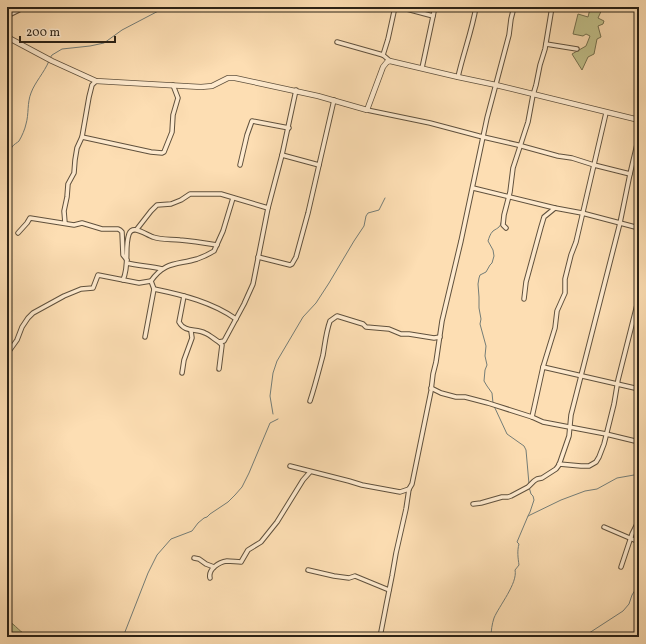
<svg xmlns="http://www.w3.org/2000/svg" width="646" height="644" font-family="Vollkorn,serif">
<rect width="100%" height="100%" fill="#fddeb3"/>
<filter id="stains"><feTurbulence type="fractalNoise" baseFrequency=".005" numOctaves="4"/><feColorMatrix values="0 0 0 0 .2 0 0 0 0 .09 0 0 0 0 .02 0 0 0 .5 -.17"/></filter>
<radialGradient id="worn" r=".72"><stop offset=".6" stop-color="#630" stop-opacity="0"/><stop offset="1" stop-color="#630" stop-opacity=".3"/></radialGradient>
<g fill="#c2c18b" stroke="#767250">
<polygon points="590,7 603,7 598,18 604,21 603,24 598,26 601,37 597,39 594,54 588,57 582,70 572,54 586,46 590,36 586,34 583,36 573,34 578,14 588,17 590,9"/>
<path d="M 7,620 C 16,625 20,633 30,637 L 7,637 Z"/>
</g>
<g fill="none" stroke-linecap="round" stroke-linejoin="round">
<g stroke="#747d77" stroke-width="1">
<polyline points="50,58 52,55 62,49 90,46 104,43 122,30 166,7"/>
<path d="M 7,158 C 9,154 10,150 12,147 C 14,144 17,143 19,141 C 22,136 25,129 26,124 C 29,114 27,103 31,93 C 35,82 44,73 49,61"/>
<path d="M 493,403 L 492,393 L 487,386 L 484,381 L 485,370 L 487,365 L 485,356 L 486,346 L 480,324 L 481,319 L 479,308 L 479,297 L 478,284 L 479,278 L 480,275 L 486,272 L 490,265 L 492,263 L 494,256 L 493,250 L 488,241 C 489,238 490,234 493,231 C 499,227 500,228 502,220"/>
<polyline points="494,406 507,434 524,446 526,450 529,484"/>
<polyline points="273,414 270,396 273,373 277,361 303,317 316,303 329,283 354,241 364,226 366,216 368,213 379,210 385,198"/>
<polyline points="528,516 530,512 534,500 533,496 531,494 529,487"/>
<polyline points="123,637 148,573 157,555 171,539 192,531 198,523 204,518 207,517 210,514 228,502 235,495 242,487 249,473 270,423 278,419"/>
<path d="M 491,637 C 491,631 492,624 494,618 C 499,606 518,583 515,570 L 519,565 C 518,558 517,551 519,544 L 517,542 L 528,516 L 561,500 L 585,491 L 597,489 L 617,478 L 634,475 L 639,472"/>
<polyline points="583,637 623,611 629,604 632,595 639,584"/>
</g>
<g stroke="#60513d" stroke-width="5.5">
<g id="minor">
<polyline points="392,7 403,8 433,16"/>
<polyline points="7,16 17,11 24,7"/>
<polyline points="337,42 383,55 390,61"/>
<polyline points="546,44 577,49"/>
<polyline points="383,55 388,39 395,7"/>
<polyline points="422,68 435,7"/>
<path d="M 458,77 C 463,54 472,31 476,7"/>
<polyline points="367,110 430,123 479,136 518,145 558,156 572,158 594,165 630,174"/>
<polyline points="82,137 151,152 162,153 164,152 172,132 173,115 178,98 173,85"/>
<polyline points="282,155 319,165"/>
<polyline points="240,165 247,135 252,121 289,128"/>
<polyline points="473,188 555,208 582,213 639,228"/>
<polyline points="65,223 64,211 67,197 68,184 74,173 75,160 77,148 82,137 89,97 92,85 96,81"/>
<polyline points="506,228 503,225 504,215 510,192 513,168 528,122 533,95 536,85 540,65 545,49 552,7"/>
<polyline points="137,229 151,211 157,205 171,204 181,200 190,194 221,194 268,208"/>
<polyline points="18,233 27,223 30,218 74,225 82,223 102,229 118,229 120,230 122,232 123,255 127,260"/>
<polyline points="258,257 290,265 292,264 296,257 308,213 334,100"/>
<path d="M 127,263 C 139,266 151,266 162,269"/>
<path d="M 123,280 C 130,264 124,248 129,234 C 133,224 146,235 153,237 C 161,240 171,239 180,240 C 193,241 205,243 217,245"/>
<path d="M 154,289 C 183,295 212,302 236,319"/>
<path d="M 184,296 L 179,322 C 185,333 196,328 205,333 C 210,335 214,339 219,342 L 224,341 L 244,304 L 253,284 L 268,208 L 282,155 L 296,90"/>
<polyline points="524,299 526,282 541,227 544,217 555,208"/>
<polyline points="145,337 154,289 151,281"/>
<path d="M 7,354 L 17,340 L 22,327 L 28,318 L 33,313 L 64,296 L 81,289 L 93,288 L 98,275 L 139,283 L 151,281 C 165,261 177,265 197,259 C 203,257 209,254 214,251 L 223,231 L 233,198"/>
<polyline points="543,367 639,389"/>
<polyline points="219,369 222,345 219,342"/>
<polyline points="182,373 184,360 192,338 191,331"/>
<polyline points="431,388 441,393 456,397 465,397 488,403 532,417 543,422 606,434 639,442"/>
<path d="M 310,401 C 315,386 319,370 323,355 C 325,343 326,332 330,321 L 337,316 L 363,324 L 366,327 L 389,329 L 401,334 L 409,334 L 434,338 L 440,337"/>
<polyline points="532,417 543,367 555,328 557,311 565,293 565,279 571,255 576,242 606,113"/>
<polyline points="559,464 581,466 589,466 596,462 599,457 604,444 614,404 618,380 639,297"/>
<polyline points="290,466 349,481 362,485 400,492 409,489"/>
<polyline points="473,504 481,503 502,497 508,497 511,496 528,487 534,481 537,479 542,478 556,469 559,465 569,436 571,415 620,223 630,174 639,136"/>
<polyline points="604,527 639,542"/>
<polyline points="194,558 199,559 206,564 214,567"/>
<polyline points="621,567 632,534 639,520"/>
<polyline points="308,570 334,576 349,578 355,576 389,590"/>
<path d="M 210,578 C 208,569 219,562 227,561 C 232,561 237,562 241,562 L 248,550 L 261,542 L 277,522 L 303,480 L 310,472"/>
<polyline points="303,637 304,635 308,637"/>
<polyline points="380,637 386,606 392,576 396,553 406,509 409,489 412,484 431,391 433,374 436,362 442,321 461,241 487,118 509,35 511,19 514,7"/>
</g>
</g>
<g stroke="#60513d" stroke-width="6">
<polyline id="tertiary" points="7,37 52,61 96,81 201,87 212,86 228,78 235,78 318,96 367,110 383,67 387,62 390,61 458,77 496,85 639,120"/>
</g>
<use href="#minor" stroke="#feeace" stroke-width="3.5"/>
<use href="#tertiary" stroke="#feeace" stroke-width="4.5"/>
</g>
<rect width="646" height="644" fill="none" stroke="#fddeb3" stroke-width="24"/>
<rect x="8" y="8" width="630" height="628" fill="none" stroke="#2b2216" stroke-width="2"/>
<rect x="12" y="12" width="622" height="620" fill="none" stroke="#2b2216"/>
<path d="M20 36v6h95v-6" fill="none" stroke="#2b2216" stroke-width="2"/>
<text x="26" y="36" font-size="12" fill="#2b2216" stroke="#feeace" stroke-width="3" paint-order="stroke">200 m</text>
<rect width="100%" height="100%" filter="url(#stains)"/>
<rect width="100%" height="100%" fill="url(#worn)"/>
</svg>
